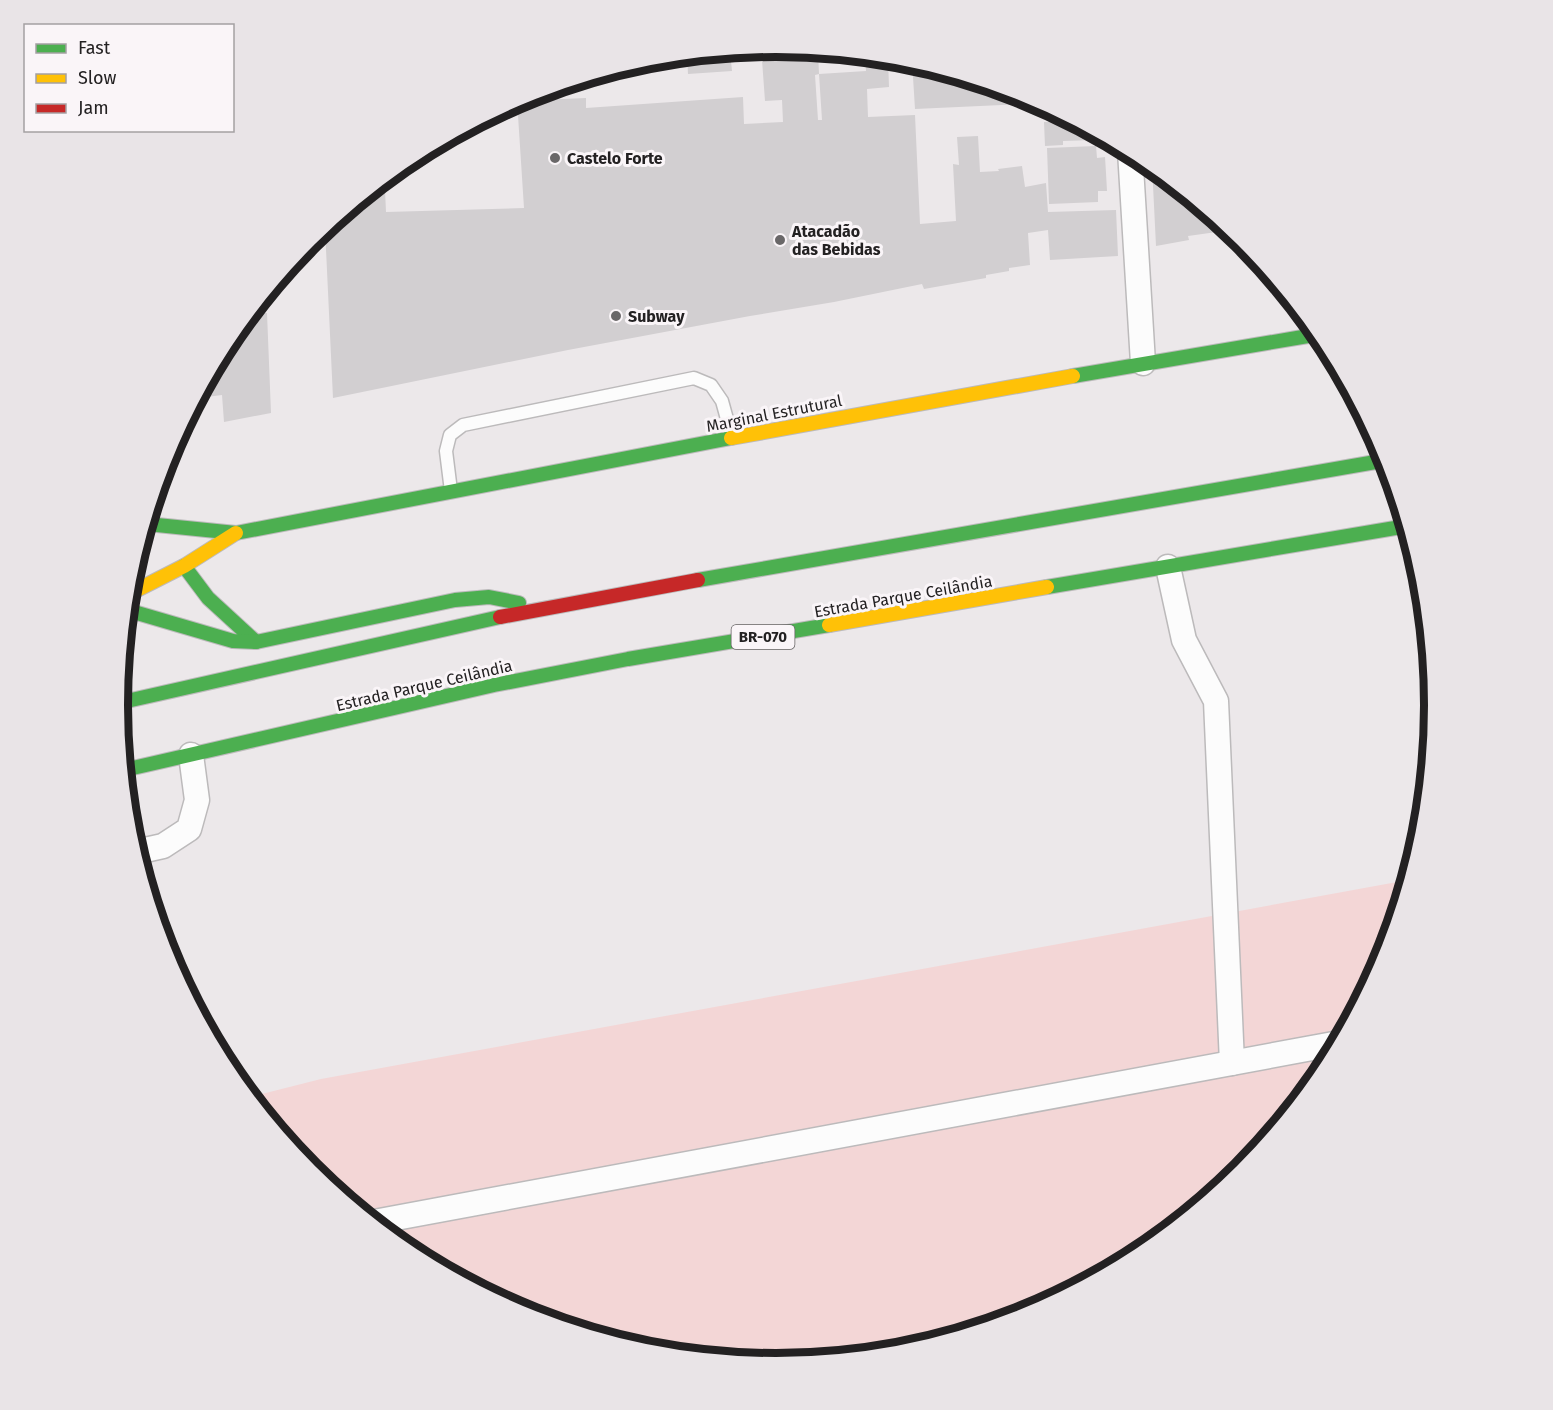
<svg xmlns="http://www.w3.org/2000/svg" width="1553" height="1410" font-family="'Fira Sans',sans-serif">
<rect width="100%" height="100%" fill="#ece8ea"/>
<polygon fill="#f3d6d6" points="1408,880 1385,957 1324,1071 1242,1171 1142,1253 1028,1314 905,1351 776,1363 648,1351 524,1313 410,1252 311,1170 250,1097 321,1079"/>
<g fill="#d2cfd1">
<polygon points="777,47 818,51 819,74 815,75 818,120 822,120 819,74 866,71 865,55 888,58 889,87 867,89 868,117 915,115 920,224 956,221 953,164 959,165 957,137 978,136 980,172 999,171 998,169 1022,166 1025,187 1046,183 1048,212 1116,210 1118,256 1050,260 1048,230 1028,233 1030,265 1009,268 1009,271 986,275 986,278 924,289 922,284 834,302 750,316 568,350 333,398 325,228 379,184 379,191 385,190 386,212 524,208 517,100 537,93 538,100 586,98 586,108 743,97 744,124 783,122 782,100 765,101 762,60 744,61 744,50"/>
<polygon points="730,51 732,71 688,74 687,55"/>
<polygon points="912,61 1026,96 1026,104 915,109"/>
<polygon points="1051,108 1094,132 1095,140 1063,141 1063,145 1045,146 1044,122 1051,122"/>
<polygon points="1096,146 1097,158 1105,157 1106,173 1107,191 1098,191 1098,202 1049,204 1047,148"/>
<polygon points="1152,165 1212,214 1231,230 1188,236 1189,240 1156,246"/>
<polygon points="267,313 271,413 224,422 222,395 198,398 221,355 224,377 222,352 229,339 250,314"/>
</g>
<g fill="none" stroke-linecap="round" stroke-linejoin="round">
<g stroke="#bcbabb" stroke-width="15">
<polyline id="lane" points="451,491 446,451 450,435 463,425 694,378 711,385 722,401 732,437"/>
</g>
<g stroke="#bcbabb" stroke-width="27">
<g id="street">
<polyline points="1130,151 1143,363"/>
<polyline points="1168,567 1184,640 1216,701 1232,1063"/>
<polyline points="136,852 163,846 189,829 197,800 191,755"/>
<polyline points="374,1222 1339,1043"/>
</g>
</g>
<g stroke="#bcbabb" stroke-width="16">
<g id="fast">
<polyline points="1073,376 1320,334"/>
<polyline points="147,524 236,533 731,438"/>
<polyline points="184,566 208,598 256,642"/>
<polyline points="698,580 1387,460"/>
<polyline points="1047,587 1407,526"/>
<polyline points="127,610 233,641 256,642 455,600 489,597 519,603"/>
<polyline points="118,703 500,617"/>
<polyline points="124,770 494,685 628,659 829,625"/>
</g>
</g>
<g stroke="#bcbabb" stroke-width="16">
<g id="slow">
<polyline points="731,438 1073,376"/>
<polyline points="129,594 184,566 236,533"/>
<polyline points="829,625 1047,587"/>
</g>
</g>
<g stroke="#bcbabb" stroke-width="16">
<polyline id="jam" points="500,617 698,580"/>
</g>
<use href="#lane" stroke="#fcfcfc" stroke-width="12"/>
<use href="#street" stroke="#fcfcfc" stroke-width="24"/>
<use href="#fast" stroke="#4caf50" stroke-width="14"/>
<use href="#slow" stroke="#ffc107" stroke-width="14"/>
<use href="#jam" stroke="#c62828" stroke-width="14"/>
</g>
<g fill="#696768" stroke="#faf5f8" stroke-width="2">
<circle cx="555" cy="158" r="6"/>
<circle cx="780" cy="240" r="6"/>
<circle cx="616" cy="316" r="6"/>
</g>
<g text-anchor="middle" stroke-width="6" stroke-linejoin="round" paint-order="stroke">
<rect fill="#faf5f8" stroke="#646162" stroke-width="1.5" x="731.5" y="625" width="63" height="24" rx="4.5"/>
<g font-size="15" font-weight="bold" fill="#232122">
<text x="763" y="642">BR-070</text>
</g>
<g font-size="16" font-weight="bold" fill="#232122" stroke="#faf5f8" text-anchor="start">
<text x="567" y="164">Castelo Forte</text>
<text x="792" y="237">Atacadão<tspan x="792" dy="18">das Bebidas</tspan></text>
<text x="628" y="322">Subway</text>
</g>
<g font-size="16" fill="#232122" stroke="#faf5f8">
<text transform="translate(774 413) rotate(-11)" y="6">Marginal Estrutural</text>
<text transform="translate(903 596) rotate(-10)" y="6">Estrada Parque Ceilândia</text>
<text transform="translate(424 685) rotate(-13)" y="6">Estrada Parque Ceilândia</text>
</g>
</g>
<path d="M0 0H1553V1410H0ZM128 705a648 648 0 1 1 1296 0a648 648 0 1 1-1296 0Z" fill="#e9e4e7" fill-rule="evenodd"/>
<path fill="none" stroke="#232122" stroke-width="8" d="M128 705a648 648 0 1 1 1296 0a648 648 0 1 1-1296 0Z"/>
<rect x="24" y="24" width="210" height="108" fill="#faf5f8" stroke="#a4a0a2" stroke-width="1.5"/>
<rect x="36" y="44" width="30" height="9" fill="#4caf50" stroke="#a4a0a2" stroke-width="1.5"/>
<text x="78" y="54" font-size="18" fill="#232122">Fast</text>
<rect x="36" y="74" width="30" height="9" fill="#ffc107" stroke="#a4a0a2" stroke-width="1.5"/>
<text x="78" y="84" font-size="18" fill="#232122">Slow</text>
<rect x="36" y="104" width="30" height="9" fill="#c62828" stroke="#a4a0a2" stroke-width="1.5"/>
<text x="78" y="114" font-size="18" fill="#232122">Jam</text>
</svg>
